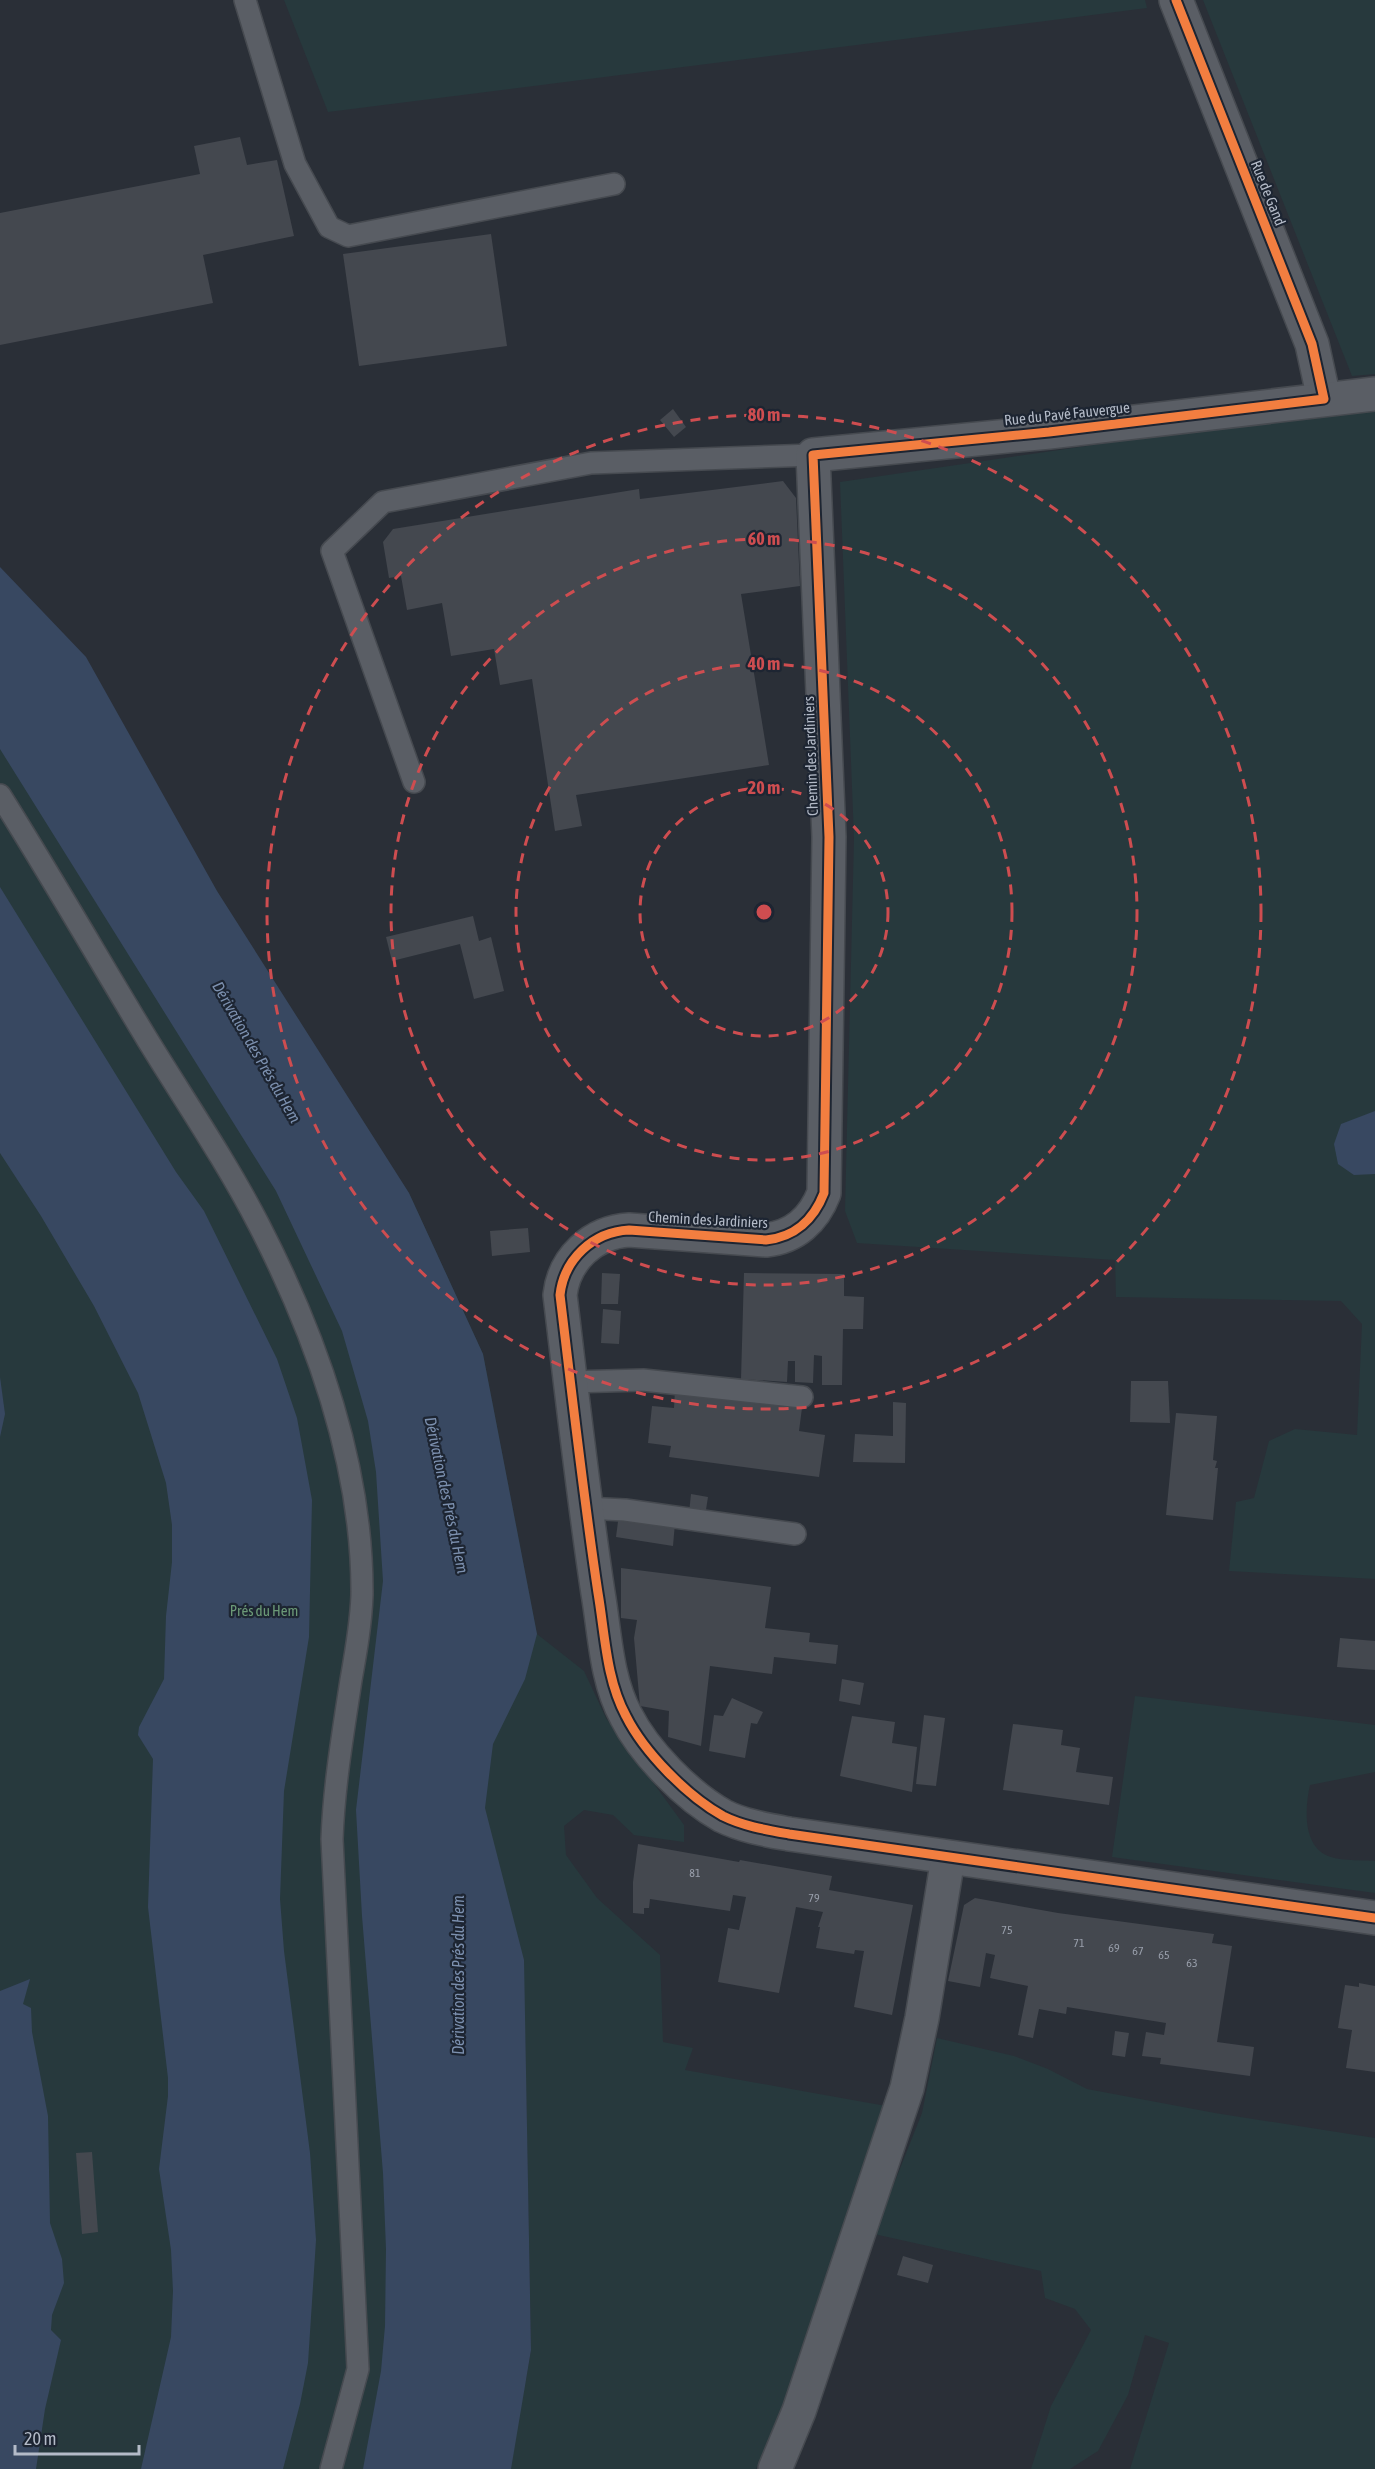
<svg xmlns="http://www.w3.org/2000/svg" width="1375" height="2469" font-family="'Asap Condensed',sans-serif">
<rect width="100%" height="100%" fill="#2a2f37"/>
<g fill="#27393d" fill-rule="evenodd">
<polygon points="284,0 1145,0 1147,8 328,112"/>
<polygon points="1203,0 1375,0 1375,374 1352,376"/>
<polygon points="1375,410 1375,1579 1229,1571 1236,1502 1254,1498 1269,1441 1295,1429 1357,1435 1362,1324 1341,1301 1116,1297 1115,1260 857,1243 845,1211 854,838 840,482 1307,414"/>
<path d="M 0,641 L 409,1193 L 483,1354 L 537,1634 L 584,1671 L 606,1718 L 684,1825 L 684,1842 L 634,1835 L 613,1815 L 584,1810 L 564,1826 L 566,1855 L 597,1898 L 660,1955 L 663,2042 L 693,2048 L 685,2070 L 886,2106 L 784,2408 L 756,2469 L 0,2469 ZM 525,2035 L 531,2350 L 526,2379 Z"/>
<path d="M 1135,1696 L 1375,1725 L 1375,1772 L 1310,1785 C 1305,1807 1302,1845 1328,1856 C 1339,1861 1363,1860 1375,1861 L 1375,1893 L 1112,1857 Z"/>
<polygon points="937,2038 1014,2056 1048,2069 1087,2089 1215,2113 1375,2138 1375,2469 1130,2469 1169,2343 1145,2335 1128,2395 1098,2451 1070,2469 1031,2469 1051,2406 1091,2330 1075,2309 1045,2298 1041,2271 874,2234 922,2113"/>
</g>
<g fill="#384861">
<polygon points="0,567 86,657 217,891 409,1193 483,1354 537,1634 525,1679 493,1744 485,1808 524,1960 531,2350 511,2469 363,2469 381,2371 385,2326 386,2249 383,2173 362,1916 356,1810 383,1581 376,1472 368,1421 342,1331 276,1191 0,749"/>
<polygon points="0,887 176,1172 204,1211 277,1359 297,1418 312,1500 309,1637 284,1791 280,1899 284,1951 310,2153 316,2240 308,2363 300,2404 283,2469 141,2469 171,2337 173,2291 171,2250 159,2169 168,2096 168,2078 148,1907 153,1759 138,1735 139,1727 164,1679 166,1616 172,1562 172,1525 166,1483 138,1393 94,1306 41,1216 0,1153"/>
<polygon points="1375,1111 1375,1174 1354,1175 1338,1164 1334,1144 1341,1124"/>
<polygon points="0,1377 5,1414 0,1437"/>
<polygon points="30,1979 23,2004 31,2008 32,2032 48,2116 50,2223 62,2259 64,2283 52,2315 51,2330 61,2340 45,2409 36,2469 0,2469 0,1991"/>
</g>
<g fill="#44484f">
<polygon points="240,137 247,165 277,160 294,236 203,255 213,303 0,345 0,213 200,174 194,146"/>
<polygon points="491,234 507,346 359,366 343,254"/>
<polygon points="673,409 686,427 674,437 660,420"/>
<polygon points="783,481 796,498 800,586 741,594 769,765 576,795 582,826 555,831 532,679 500,685 494,649 451,656 442,603 407,610 401,576 389,578 383,542 393,529 639,489 640,499"/>
<polygon points="473,916 479,941 491,937 504,991 474,999 460,944 392,961 386,937"/>
<polygon points="528,1228 530,1252 492,1256 490,1231"/>
<polygon points="602,1273 620,1274 618,1304 601,1304"/>
<polygon points="744,1273 844,1274 844,1296 864,1297 863,1329 843,1329 842,1385 822,1385 822,1356 814,1355 813,1383 795,1382 795,1361 788,1361 787,1382 741,1379"/>
<polygon points="603,1309 621,1311 619,1344 601,1343"/>
<polygon points="1131,1381 1168,1381 1170,1423 1130,1422"/>
<polygon points="675,1390 802,1408 799,1431 825,1435 819,1477 669,1457 671,1446 648,1443 652,1406 674,1408"/>
<polygon points="893,1402 906,1403 905,1463 853,1462 855,1434 893,1436"/>
<polygon points="1176,1413 1217,1416 1213,1460 1217,1461 1215,1468 1218,1468 1213,1520 1166,1515"/>
<polygon points="691,1494 708,1497 705,1516 689,1513"/>
<polygon points="619,1514 675,1523 673,1546 616,1537"/>
<polygon points="621,1568 771,1587 765,1628 810,1633 809,1642 838,1645 836,1664 774,1657 772,1674 710,1666 701,1746 668,1737 669,1711 640,1706 634,1638 637,1620 621,1618"/>
<polygon points="1340,1638 1375,1641 1375,1670 1337,1667"/>
<polygon points="842,1679 864,1683 860,1705 839,1701"/>
<polygon points="732,1698 763,1712 757,1724 751,1723 745,1758 709,1751 714,1715 723,1716"/>
<polygon points="924,1715 945,1718 936,1786 916,1784"/>
<polygon points="852,1716 895,1722 892,1743 917,1747 912,1792 840,1776"/>
<polygon points="1013,1724 1063,1730 1061,1745 1080,1748 1076,1772 1113,1777 1109,1805 1003,1790"/>
<polygon points="638,1844 739,1862 740,1860 832,1876 829,1890 913,1905 892,2015 854,2007 864,1951 855,1950 854,1954 816,1948 820,1927 818,1927 823,1912 796,1907 779,1993 718,1982 728,1928 739,1930 746,1897 733,1895 730,1911 650,1899 649,1908 644,1908 644,1914 633,1913 633,1882"/>
<polygon points="975,1898 1058,1913 1214,1934 1212,1943 1232,1946 1217,2042 1254,2047 1250,2076 1160,2064 1161,2058 1142,2056 1146,2032 1164,2035 1166,2023 1067,2007 1066,2014 1039,2009 1033,2038 1018,2035 1028,1986 990,1978 995,1955 986,1953 980,1987 948,1981 964,1905"/>
<polygon points="1359,1983 1375,1986 1375,2072 1346,2068 1352,2030 1338,2028 1345,1985 1359,1987"/>
<polygon points="1115,2031 1129,2033 1125,2057 1112,2055"/>
<polygon points="92,2152 98,2232 82,2234 76,2153"/>
<polygon points="903,2256 933,2265 928,2283 897,2275"/>
</g>
<g fill="none" stroke-linecap="round" stroke-linejoin="round">
<g stroke="#464a50" stroke-width="24">
<g id="service">
<polyline points="245,0 295,164 329,227 348,236 614,184"/>
<polyline points="414,782 332,551 383,502 591,463 813,455"/>
<path d="M 0,795 C 51,876 98,958 147,1039 C 185,1101 226,1161 259,1225 C 317,1338 363,1466 362,1595 C 361,1624 356,1652 351,1680 C 343,1733 334,1785 332,1839 L 358,2369 L 331,2469"/>
<polyline points="570,1382 643,1380 802,1397"/>
<polyline points="585,1508 625,1510 795,1534"/>
</g>
</g>
<g stroke="#464a50" stroke-width="36">
<g id="minor">
<polyline points="1176,0 1312,344 1324,399"/>
<path d="M 1375,394 L 1049,432 L 813,455 L 829,837 L 824,1193 C 814,1219 795,1237 766,1240 L 629,1230 C 593,1232 564,1259 560,1295 C 572,1394 583,1494 598,1593 C 605,1634 606,1679 626,1716 C 644,1752 687,1796 723,1816 C 743,1826 767,1830 789,1834 L 1375,1918"/>
<polyline points="775,2469 799,2411 907,2088 922,2018 948,1858"/>
</g>
</g>
<use href="#service" stroke="#5a5e65" stroke-width="21"/>
<use href="#minor" stroke="#5a5e65" stroke-width="33"/>
<g stroke="#1d2532" stroke-width="13">
<path id="cycleway" d="M 1176,0 L 1312,344 L 1324,399 L 1049,432 L 813,455 L 829,837 L 824,1193 C 814,1219 795,1237 766,1240 L 629,1230 C 593,1232 564,1259 560,1295 C 572,1394 583,1494 598,1593 C 605,1634 606,1679 626,1716 C 644,1752 687,1796 723,1816 C 743,1826 767,1830 789,1834 L 1375,1918"/>
</g>
<use href="#cycleway" stroke="#f27e40" stroke-width="9"/>
</g>
<g fill="none" stroke="#ce4d50" stroke-width="3" stroke-dasharray="10 8">
<circle cx="764" cy="912" r="124"/>
<circle cx="764" cy="912" r="248"/>
<circle cx="764" cy="912" r="373"/>
<circle cx="764" cy="912" r="497"/>
</g>
<g text-anchor="middle" stroke-width="4.5" stroke-linejoin="round" paint-order="stroke">
<g font-size="12" fill="#989eaa">
<text x="695" y="1877">81</text>
<text x="814" y="1902">79</text>
<text x="1007" y="1934">75</text>
<text x="1079" y="1947">71</text>
<text x="1114" y="1952">69</text>
<text x="1138" y="1955">67</text>
<text x="1164" y="1959">65</text>
<text x="1192" y="1967">63</text>
</g>
<g font-size="15" fill="#b4bbc8" stroke="#1d2532">
<text transform="translate(1268 193) rotate(68)" y="5">Rue de Gand</text>
<text transform="translate(1067 414) rotate(-6)" y="5">Rue du Pavé Fauvergue</text>
<text transform="translate(811 756) rotate(-92)" y="5">Chemin des Jardiniers</text>
<text transform="translate(708 1220) rotate(3)" y="5">Chemin des Jardiniers</text>
</g>
<g font-size="15" fill="#6b9977" stroke="#1d2532">
<text x="264" y="1616">Prés du Hem</text>
</g>
<g font-size="16" font-style="italic" fill="#7c90af" stroke="#1d2532">
<text transform="translate(257 1052) rotate(60)" y="6">Dérivation des Prés du Hem</text>
<text transform="translate(447 1495) rotate(78)" y="6">Dérivation des Prés du Hem</text>
<text transform="translate(458 1975) rotate(-90)" y="6">Dérivation des Prés du Hem</text>
</g>
</g>
<circle cx="764" cy="912" r="9" fill="#ce4d50" stroke="#1d2532" stroke-width="3"/>
<g font-size="18" text-anchor="middle" font-weight="bold" fill="#ce4d50" stroke="#1d2532" stroke-width="4.5" stroke-linejoin="round" paint-order="stroke">
<text x="764" y="421">80 m</text>
<text x="764" y="545">60 m</text>
<text x="764" y="670">40 m</text>
<text x="764" y="794">20 m</text>
</g>
<path d="M15 2445v9h124v-9" fill="none" stroke="#b4bbc8" stroke-width="3"/>
<text x="24" y="2445" font-size="18" fill="#b4bbc8" stroke="#1d2532" stroke-width="4.5" paint-order="stroke">20 m</text>
</svg>
